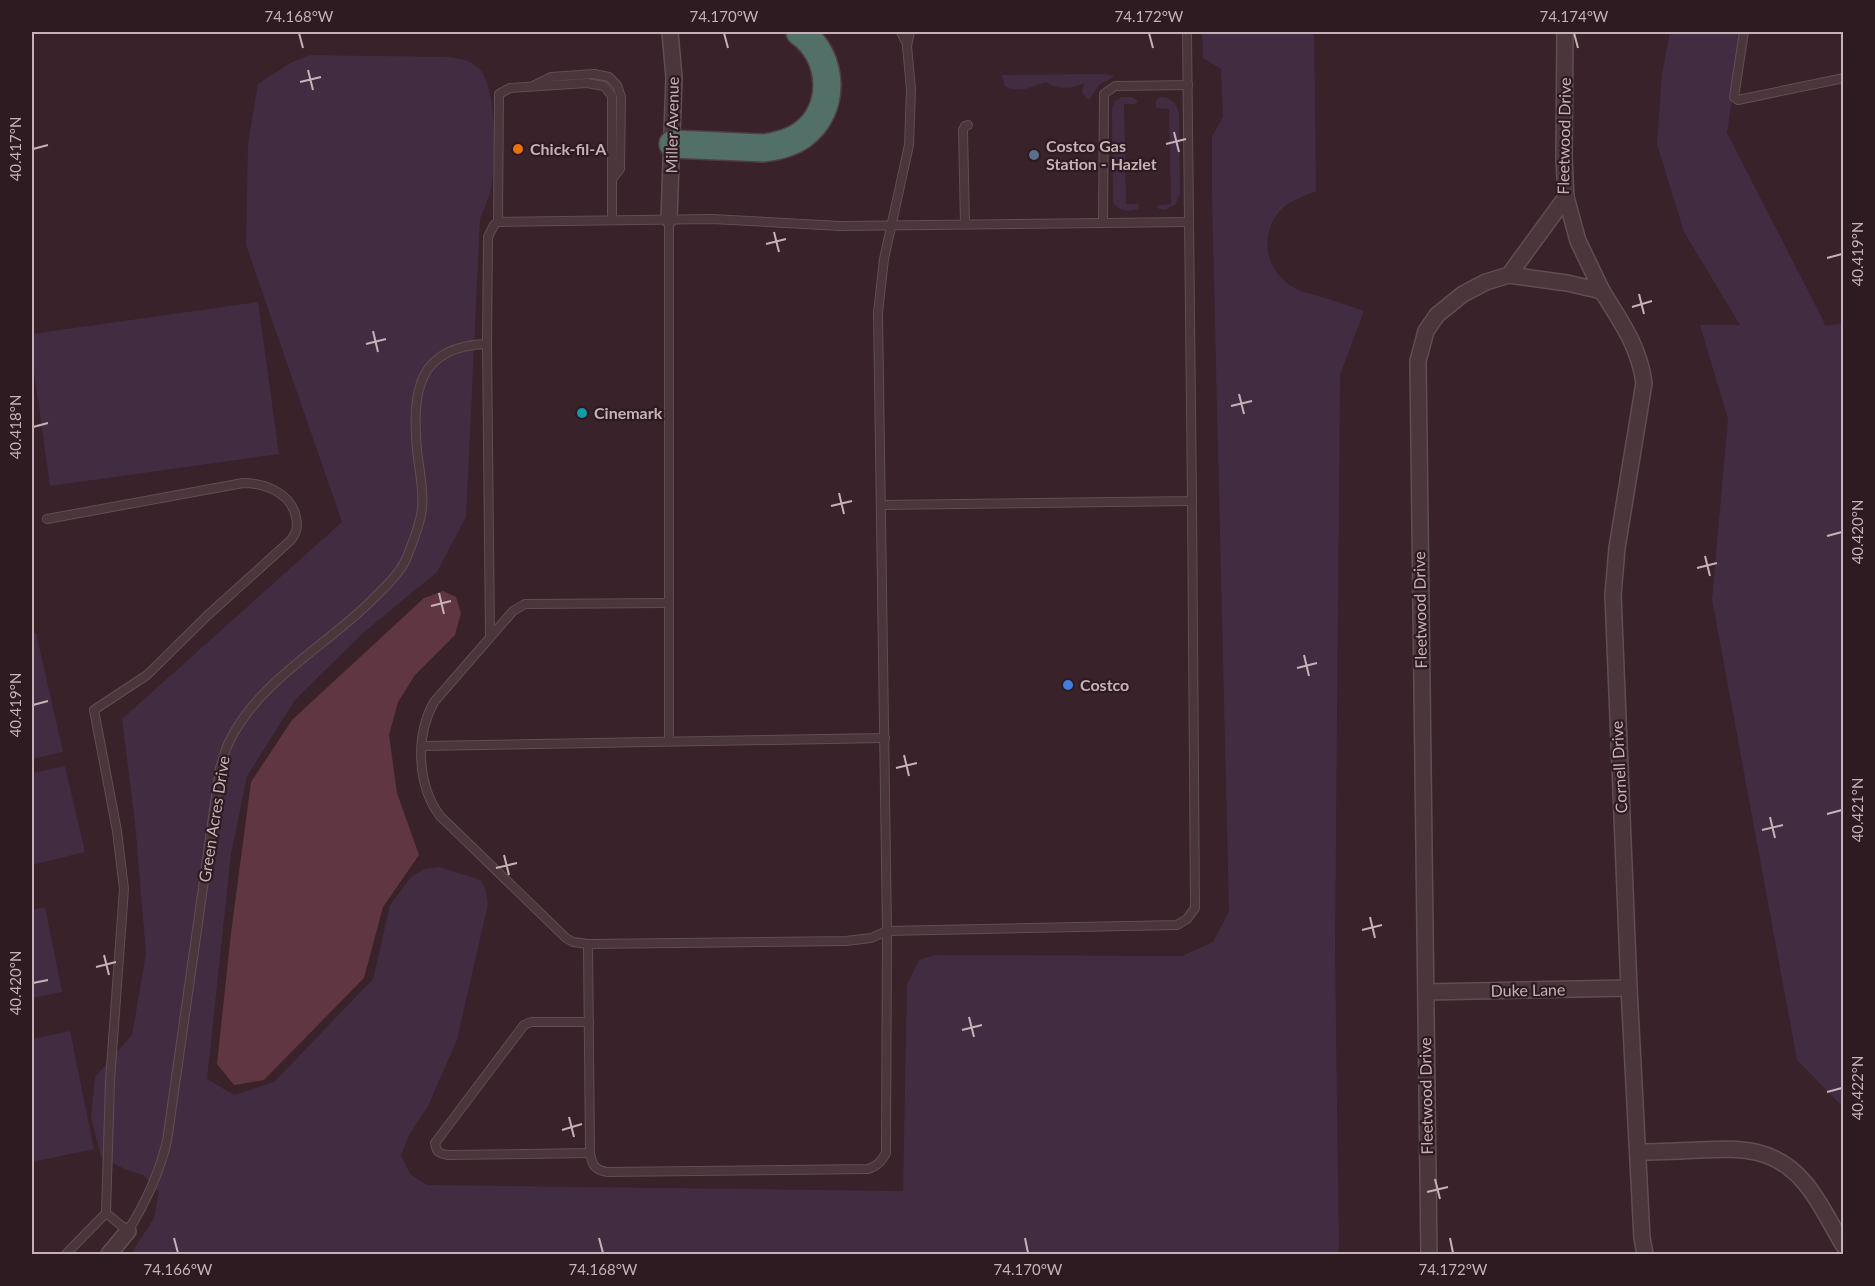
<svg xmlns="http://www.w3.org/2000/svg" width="1875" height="1286" font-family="Lato,sans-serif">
<rect width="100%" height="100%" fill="#392229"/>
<g fill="#422c41">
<path d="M 1202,32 L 1314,32 L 1316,191 C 1304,196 1289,201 1280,211 C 1259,235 1265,271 1293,287 C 1299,291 1308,293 1315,295 C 1332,300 1348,305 1364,311 L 1340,375 L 1335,949 L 1339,1254 L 131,1254 L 154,1218 L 159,1192 L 143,1175 L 124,1169 L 101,1156 L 91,1117 L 95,1077 L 132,1035 L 146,954 L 135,823 L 122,719 L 342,522 L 246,245 L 248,143 L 258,84 L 290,63 L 310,55 L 448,57 C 461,59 473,60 482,72 C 496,92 496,163 491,188 C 489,198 484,209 480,219 L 466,517 L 437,572 L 362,634 L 295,700 L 247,776 L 231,854 L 207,1079 L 234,1095 L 274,1082 L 373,979 L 390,905 L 411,877 L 424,869 L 439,867 L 481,880 L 486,891 L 488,904 L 457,1040 L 428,1106 L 409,1135 L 401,1155 L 410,1174 L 427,1185 L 903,1191 L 907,985 L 919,960 L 934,955 L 1182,956 L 1213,942 L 1229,911 L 1212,197 L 1212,136 L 1223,117 L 1221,69 L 1203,58 Z"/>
<polygon points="1670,32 1742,32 1727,133 1823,320 1825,326 1843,323 1843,1107 1797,1060 1712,599 1728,419 1700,325 1740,325 1684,232 1657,144 1662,74"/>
<path d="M 1106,74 L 1115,76 L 1099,85 L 1089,100 L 1082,93 L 1084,83 C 1072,89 1057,90 1046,82 C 1032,87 1018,94 1005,86 L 1002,75 Z"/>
<path d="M 1122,97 L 1132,97 L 1138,101 L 1135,104 L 1124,104 L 1126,204 L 1138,204 L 1139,208 C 1131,213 1118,211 1113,202 L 1112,108 L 1115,101 Z"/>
<path d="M 1160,97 C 1170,97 1177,103 1179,113 L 1180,194 L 1176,204 L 1165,210 L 1159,209 L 1157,207 L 1159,205 L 1171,204 L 1169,109 L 1156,108 L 1156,101 Z"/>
<polygon points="258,302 279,454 50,486 32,357 32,334"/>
<polygon points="36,633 63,752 32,759 32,634"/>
<polygon points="65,766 85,852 32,865 32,773"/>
<polygon points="45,907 62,992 32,998 32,910"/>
<polygon points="70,1031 94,1149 32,1162 32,1039"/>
</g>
<polygon fill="#603642" points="443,591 456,597 461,613 455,635 415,675 398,702 389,735 397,793 419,855 383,907 364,978 264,1080 234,1085 217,1064 231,933 251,782 292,720 424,598"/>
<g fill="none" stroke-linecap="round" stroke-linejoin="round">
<g stroke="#614e53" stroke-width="10">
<g id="lane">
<polyline points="901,32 907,44"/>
<polyline points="1744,32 1734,97 1738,100 1844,78"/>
<polyline points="533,86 551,77 594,74 609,77 617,85 621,97 620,169 612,179"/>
<polyline points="498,222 499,94 510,88 587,83 604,86 612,96 612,220"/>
<polyline points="1103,222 1104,94 1115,86 1188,85"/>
<polyline points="965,224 963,130 965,126 968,125"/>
<polyline points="882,505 1192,501 1187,32"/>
<path d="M 47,519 L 243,483 C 265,483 291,493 296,517 C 298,527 297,532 291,540 L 208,615 L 147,675 L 94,710 L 117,831 L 124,889 L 110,1081 L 106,1213"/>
<path d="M 669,603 L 525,604 L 513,611 L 434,702 C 415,736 417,785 440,816 L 566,938 L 573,942 L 588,944 L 846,941 L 871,938 L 887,931 L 878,313 L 884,259 L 909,145 L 911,89 L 907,46 L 910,32"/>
<polyline points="490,637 487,344 488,237 494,225 498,222 712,219 840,226 1189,222"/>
<polyline points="669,741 669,219"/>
<polyline points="422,746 885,738"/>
<path d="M 588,944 L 590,1153 C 592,1165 595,1170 607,1172 L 868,1169 C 877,1166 881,1162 886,1153 L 887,931 L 1177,925 L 1187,919 L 1195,908 L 1192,501"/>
<path d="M 589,1022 L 531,1022 L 524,1025 L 435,1143 C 436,1152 440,1154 448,1155 L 590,1153"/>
<path d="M 66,1254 L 106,1213 L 128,1231 C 146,1202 159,1174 167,1141 L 220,768 C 223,760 225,750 229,742 C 259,681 323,648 370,602 C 383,589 400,574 407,557 C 413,541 420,526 422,509 C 424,489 419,469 417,450 C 412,392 417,346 487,344"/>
</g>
</g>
<g stroke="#614e53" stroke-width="18">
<g id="street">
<polyline points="1566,197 1578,241 1602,291"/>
<polyline points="669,219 674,77 670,32"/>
<path d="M 1509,275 L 1567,283 L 1602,291 C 1621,322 1639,346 1644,383 L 1617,548 L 1613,595 L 1629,988 L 1642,1238 L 1645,1254"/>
<polyline points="1426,992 1629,988"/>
<path d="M 1638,1152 C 1659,1152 1679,1151 1699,1150 C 1741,1148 1775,1147 1805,1183 C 1821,1202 1831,1225 1844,1246"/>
<polyline points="109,1254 128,1231"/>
<polyline points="1429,1254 1418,361 1426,331 1437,315 1463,294 1486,282 1509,275 1566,197 1564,159 1565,32"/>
</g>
</g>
<g stroke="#513e43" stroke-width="30">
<path id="highway" d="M 673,144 L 764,148 C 778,146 791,143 802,135 C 837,110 834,56 800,32"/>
</g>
<use href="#lane" stroke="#4a363b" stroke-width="8"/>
<use href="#street" stroke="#4a363b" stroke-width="15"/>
<use href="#highway" stroke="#537068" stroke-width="27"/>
</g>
<path fill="none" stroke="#c6b1b6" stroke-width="2" d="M 299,33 L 303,48M 724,33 L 728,48M 1149,33 L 1153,48M 1574,33 L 1578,48M 308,70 L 313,90M 300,82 L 321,77M 1174,132 L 1179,152M 1166,144 L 1186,139M 33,149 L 48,145M 774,232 L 779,252M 766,244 L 786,239M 1827,258 L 1842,254M 1639,294 L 1644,314M 1632,307 L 1652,301M 373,331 L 378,352M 366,344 L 386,339M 1239,394 L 1244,414M 1231,406 L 1252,401M 33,427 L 48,423M 839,493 L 844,514M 831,506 L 852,501M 1827,536 L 1842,532M 1705,556 L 1710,576M 1697,568 L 1717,563M 439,593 L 444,614M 431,606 L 451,601M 1304,655 L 1309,676M 1297,668 L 1317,663M 33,705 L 48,701M 904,755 L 909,776M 896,768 L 917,763M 1827,814 L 1842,810M 1770,817 L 1775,838M 1762,830 L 1783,825M 504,855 L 509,875M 496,868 L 517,863M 1370,917 L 1375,938M 1362,930 L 1382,925M 104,955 L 109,975M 96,967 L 116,962M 33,983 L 48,980M 969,1017 L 974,1037M 962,1030 L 982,1025M 1827,1092 L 1842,1088M 569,1117 L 574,1137M 562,1130 L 582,1124M 1435,1179 L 1440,1199M 1427,1192 L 1448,1187M 174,1238 L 178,1253M 599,1238 L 603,1253M 1025,1238 L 1028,1253M 1450,1238 L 1453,1253"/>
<circle fill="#e8710a" stroke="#2e1b21" stroke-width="2" cx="518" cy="149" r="6"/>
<circle fill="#5c6f8a" stroke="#2e1b21" stroke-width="2" cx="1034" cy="155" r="6"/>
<circle fill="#0f9aa8" stroke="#2e1b21" stroke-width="2" cx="582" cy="413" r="6"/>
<circle fill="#3f7fe0" stroke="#2e1b21" stroke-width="2" cx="1068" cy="685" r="6"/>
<g text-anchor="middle" stroke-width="4.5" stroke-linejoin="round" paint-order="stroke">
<g font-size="16" fill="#c6b1b6" stroke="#2e1b21">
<text transform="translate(672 125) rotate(-89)" y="6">Miller Avenue</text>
<text transform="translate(1564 136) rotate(-89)" y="6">Fleetwood Drive</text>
<text transform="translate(1420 610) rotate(-91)" y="6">Fleetwood Drive</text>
<text transform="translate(1619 767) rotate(-93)" y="6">Cornell Drive</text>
<text transform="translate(214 819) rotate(-81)" y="6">Green Acres Drive</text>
<text transform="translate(1528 990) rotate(-1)" y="6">Duke Lane</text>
<text transform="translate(1426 1096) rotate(-91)" y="6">Fleetwood Drive</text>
</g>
<g font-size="16" font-weight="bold" fill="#c6b1b6" stroke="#2e1b21" text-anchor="start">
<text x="1046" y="152">Costco Gas<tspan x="1046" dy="18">Station - Hazlet</tspan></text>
<text x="530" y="155">Chick-fil-A</text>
<text x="594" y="419">Cinemark</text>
<text x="1080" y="691">Costco</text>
</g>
</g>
<rect width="1875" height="1286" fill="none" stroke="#2e1b21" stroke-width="66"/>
<rect x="33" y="33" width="1809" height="1220" fill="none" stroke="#c6b1b6" stroke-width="2"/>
<g font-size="15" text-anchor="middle" fill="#c6b1b6">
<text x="299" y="22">74.168°W</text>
<text x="724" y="22">74.170°W</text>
<text x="1149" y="22">74.172°W</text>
<text x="1574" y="22">74.174°W</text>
<text transform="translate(16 149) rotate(-90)" y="5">40.417°N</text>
<text transform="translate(1858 254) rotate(-90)" y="5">40.419°N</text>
<text transform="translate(16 427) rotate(-90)" y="5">40.418°N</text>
<text transform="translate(1858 532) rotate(-90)" y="5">40.420°N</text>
<text transform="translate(16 705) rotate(-90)" y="5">40.419°N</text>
<text transform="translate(1858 810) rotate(-90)" y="5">40.421°N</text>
<text transform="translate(16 983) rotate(-90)" y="5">40.420°N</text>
<text transform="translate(1858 1088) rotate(-90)" y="5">40.422°N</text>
<text x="178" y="1275">74.166°W</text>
<text x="603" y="1275">74.168°W</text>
<text x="1028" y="1275">74.170°W</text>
<text x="1453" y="1275">74.172°W</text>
</g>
</svg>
